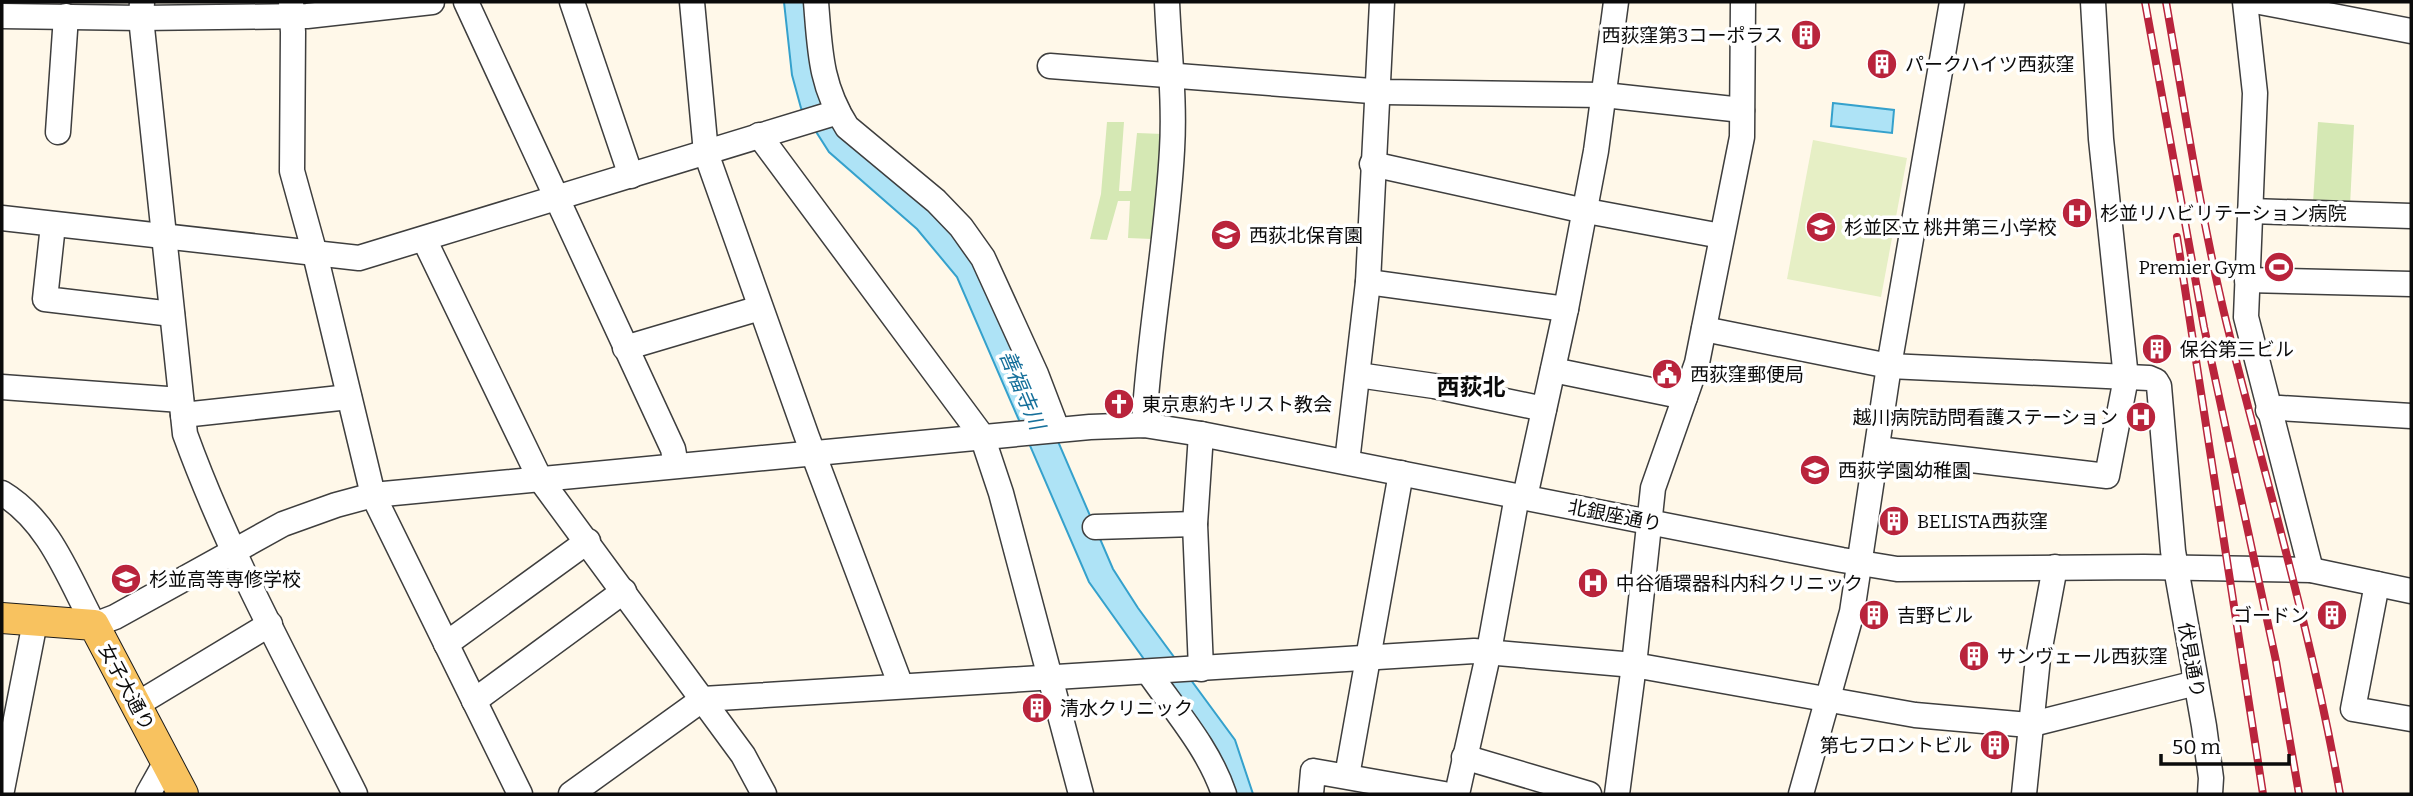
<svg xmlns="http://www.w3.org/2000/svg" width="2413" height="796" font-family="Bitter,'Noto Sans JP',serif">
<rect width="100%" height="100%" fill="#fff8e9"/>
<g fill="#d5e8b4">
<polygon points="1107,122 1124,122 1119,191 1131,191 1137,133 1163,134 1152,239 1128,238 1130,201 1118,201 1107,240 1090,239 1101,194"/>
<polygon points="2318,122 2354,125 2350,206 2313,203"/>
</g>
<polygon fill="#e6efc5" points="1813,140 1907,158 1881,297 1787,279"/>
<g fill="#aee3f6" stroke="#35a1cc" stroke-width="2">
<polygon points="784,2 811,2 825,97 936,211 977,265 1010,330 1113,569 1138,608 1235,740 1253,794 1228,794 1213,756 1089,582 957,277 917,229 829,152 801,108 792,75"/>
<polygon points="1833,103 1894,110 1892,133 1831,126"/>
</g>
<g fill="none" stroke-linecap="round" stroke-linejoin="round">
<g stroke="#3e3e3e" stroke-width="27">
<g id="minor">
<path d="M 142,2 L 141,18 L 185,434 C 230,558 296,676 355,794"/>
<polyline points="291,2 293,32 292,171 315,254 373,495 520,794"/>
<polyline points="466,2 673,449 676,465"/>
<polyline points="572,2 631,176"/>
<polyline points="692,2 706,153 807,437 901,686"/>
<path d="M 816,2 C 820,50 820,85 847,127 L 936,201 L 961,227 L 983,258 L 1036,374 L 1057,429"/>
<polyline points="2245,2 2255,93 2246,317 2311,570"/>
<polyline points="2260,2 2411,31"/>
<polyline points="2,16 141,18 307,16 432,2"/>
<polyline points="1050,66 1384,92 1604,95 1742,110"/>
<polyline points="58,132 66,16"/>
<polyline points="759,135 982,436 1001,493 1081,794"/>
<polyline points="1372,164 1576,209 1721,236"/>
<polyline points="2250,211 2411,216"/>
<polyline points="2,218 359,258 838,112"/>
<polyline points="53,225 45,299 172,314"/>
<polyline points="424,239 540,479 743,755 764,794"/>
<polyline points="2247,280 2411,284"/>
<polyline points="1368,282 1566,309"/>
<polyline points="1704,329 1889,366 2149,378 2156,381 2159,386 2173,551 2204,726 2211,778 2210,794"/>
<polyline points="625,348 760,308"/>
<polyline points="1553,370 1685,397"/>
<polyline points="1358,375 1434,386 1544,409"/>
<polyline points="2,387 181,400"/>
<polyline points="2268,410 2280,408 2411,416"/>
<polyline points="183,415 349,397"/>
<path d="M 1144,425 C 1149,334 1167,243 1172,150 C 1175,101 1169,51 1167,2"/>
<polyline points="1877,449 2107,476 2126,378 2101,139 2093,2"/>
<polyline points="1347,462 1368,282 1382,2"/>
<path d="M 2,493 C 49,521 69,578 94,625 L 115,617 L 283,524 L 336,505 L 373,495 L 1090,427 L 1144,425 L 1201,434 L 1842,560 L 1897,569 L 2144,567 L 2311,570 L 2411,591"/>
<polyline points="1525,497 1566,309 1596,151 1616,2"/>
<polyline points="1095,527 1195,524"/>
<polyline points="2377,584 2353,709 2411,719"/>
<polyline points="446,644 588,541"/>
<polyline points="1201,669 1195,524 1201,434"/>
<path d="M 1149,673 C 1176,712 1209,749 1224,794"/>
<polyline points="474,701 624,591"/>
<polyline points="136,705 270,624"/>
<polyline points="1464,757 1589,794"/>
<polyline points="1347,776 1401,473"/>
<polyline points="2,790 35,622"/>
<polyline points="148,794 166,762"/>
<polyline points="571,794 703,699 1474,651 1634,665 1915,715 2029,725 2196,683"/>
<polyline points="1311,794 1313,771 1444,794"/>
<polyline points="1457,794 1489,651 1517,496"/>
<polyline points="1617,794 1634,665 1653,488 1697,363 1742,137 1743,2"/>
<polyline points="1801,794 1852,612 1889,366 1952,2"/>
<polyline points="2024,794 2038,658 2055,567"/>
</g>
</g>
<g stroke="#1c1c1c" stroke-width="32">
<polyline id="major" points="2,618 94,625 183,794"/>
</g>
<use href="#minor" stroke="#fff" stroke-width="24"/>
<use href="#major" stroke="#f8c25f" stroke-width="30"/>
<g stroke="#b9243c" stroke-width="8">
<g id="rail">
<polyline points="2145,2 2204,327 2276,661 2299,794"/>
<path d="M 2166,2 C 2185,110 2201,219 2227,325 C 2266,481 2312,635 2340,794"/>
<polyline points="2177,237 2263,794"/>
</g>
</g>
<use href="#rail" stroke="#fff" stroke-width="5" stroke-dasharray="16" stroke-linecap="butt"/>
</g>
<defs>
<g id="building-disc" transform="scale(1.575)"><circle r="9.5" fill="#b9243c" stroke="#fff"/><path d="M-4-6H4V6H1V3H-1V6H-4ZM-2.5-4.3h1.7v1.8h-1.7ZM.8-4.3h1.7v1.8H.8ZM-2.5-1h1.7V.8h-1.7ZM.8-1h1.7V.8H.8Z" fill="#fff"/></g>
<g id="hospital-disc" transform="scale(1.575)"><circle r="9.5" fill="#b9243c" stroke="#fff"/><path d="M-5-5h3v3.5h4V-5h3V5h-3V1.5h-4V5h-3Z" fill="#fff"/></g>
<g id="school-disc" transform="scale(1.575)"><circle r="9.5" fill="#b9243c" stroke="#fff"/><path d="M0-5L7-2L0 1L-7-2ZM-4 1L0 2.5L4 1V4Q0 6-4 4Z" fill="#fff"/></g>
<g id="stadium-disc" transform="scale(1.575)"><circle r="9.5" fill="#b9243c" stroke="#fff"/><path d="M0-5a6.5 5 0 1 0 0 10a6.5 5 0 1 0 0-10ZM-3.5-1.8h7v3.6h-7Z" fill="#fff"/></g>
<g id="civic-disc" transform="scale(1.575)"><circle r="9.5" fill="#b9243c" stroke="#fff"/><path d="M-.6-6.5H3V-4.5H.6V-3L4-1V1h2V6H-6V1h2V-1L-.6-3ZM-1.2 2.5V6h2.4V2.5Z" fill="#fff"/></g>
<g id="church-disc" transform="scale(1.575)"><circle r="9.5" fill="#b9243c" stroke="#fff"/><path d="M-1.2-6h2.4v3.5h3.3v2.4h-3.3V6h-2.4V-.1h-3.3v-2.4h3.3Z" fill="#fff"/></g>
</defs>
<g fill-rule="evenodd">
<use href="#building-disc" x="1806" y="35"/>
<use href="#building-disc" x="1882" y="64"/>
<use href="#hospital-disc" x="2077" y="213"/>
<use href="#school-disc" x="1821" y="227"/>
<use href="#school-disc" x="1226" y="235"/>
<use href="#stadium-disc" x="2279" y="267"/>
<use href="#building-disc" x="2157" y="349"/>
<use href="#civic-disc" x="1667" y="374"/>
<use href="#church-disc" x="1119" y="404"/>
<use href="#hospital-disc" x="2141" y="417"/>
<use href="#school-disc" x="1815" y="470"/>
<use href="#building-disc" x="1894" y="521"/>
<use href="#school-disc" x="126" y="579"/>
<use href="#hospital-disc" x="1593" y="583"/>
<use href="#building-disc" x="1874" y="615"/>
<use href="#building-disc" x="2332" y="615"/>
<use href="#building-disc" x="1974" y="656"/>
<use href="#building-disc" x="1037" y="708"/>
<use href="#building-disc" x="1995" y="745"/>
</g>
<g text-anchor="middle" stroke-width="7" stroke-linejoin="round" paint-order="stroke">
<g font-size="19" fill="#0b0b0b" stroke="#fff" text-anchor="start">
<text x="1783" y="42" text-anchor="end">西荻窪第3コーポラス</text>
<text x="1905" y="71">パークハイツ西荻窪</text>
<text x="2100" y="220">杉並リハビリテーション病院</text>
<text x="1844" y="234">杉並区立 桃井第三小学校</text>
<text x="1249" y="242">西荻北保育園</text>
<text x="2256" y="274" text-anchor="end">Premier Gym</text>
<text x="2180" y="356">保谷第三ビル</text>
<text x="1690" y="381">西荻窪郵便局</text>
<text x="1142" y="411">東京恵約キリスト教会</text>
<text x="2118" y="424" text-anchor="end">越川病院訪問看護ステーション</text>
<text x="1838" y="477">西荻学園幼稚園</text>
<text x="1917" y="528">BELISTA西荻窪</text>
<text x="149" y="586">杉並高等専修学校</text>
<text x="1616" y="590">中谷循環器科内科クリニック</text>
<text x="1897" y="622">吉野ビル</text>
<text x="2309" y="622" text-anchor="end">ゴードン</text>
<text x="1997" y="663">サンヴェール西荻窪</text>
<text x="1060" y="715">清水クリニック</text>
<text x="1972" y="752" text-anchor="end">第七フロントビル</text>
</g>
<g font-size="19" fill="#0b0b0b" stroke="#fff">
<text transform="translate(1615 515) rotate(11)" y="7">北銀座通り</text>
<text transform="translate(2192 660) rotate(80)" y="7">伏見通り</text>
<text transform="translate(127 687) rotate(62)" y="7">女子大通り</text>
</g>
<g font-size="21" font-style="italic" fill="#16709b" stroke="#fff">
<text transform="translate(1022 390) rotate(67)" y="7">善福寺川</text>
</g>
<g font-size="23" font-weight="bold" fill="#0b0b0b" stroke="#fff">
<text x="1471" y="395">西荻北</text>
</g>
</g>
<rect width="2413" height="796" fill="none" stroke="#0b0b0b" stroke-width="7"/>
<path d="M2161 754v10h128v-10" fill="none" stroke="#0b0b0b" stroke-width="3.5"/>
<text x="2172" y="754" font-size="21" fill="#0b0b0b" stroke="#ffffff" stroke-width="5" paint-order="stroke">50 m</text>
</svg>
